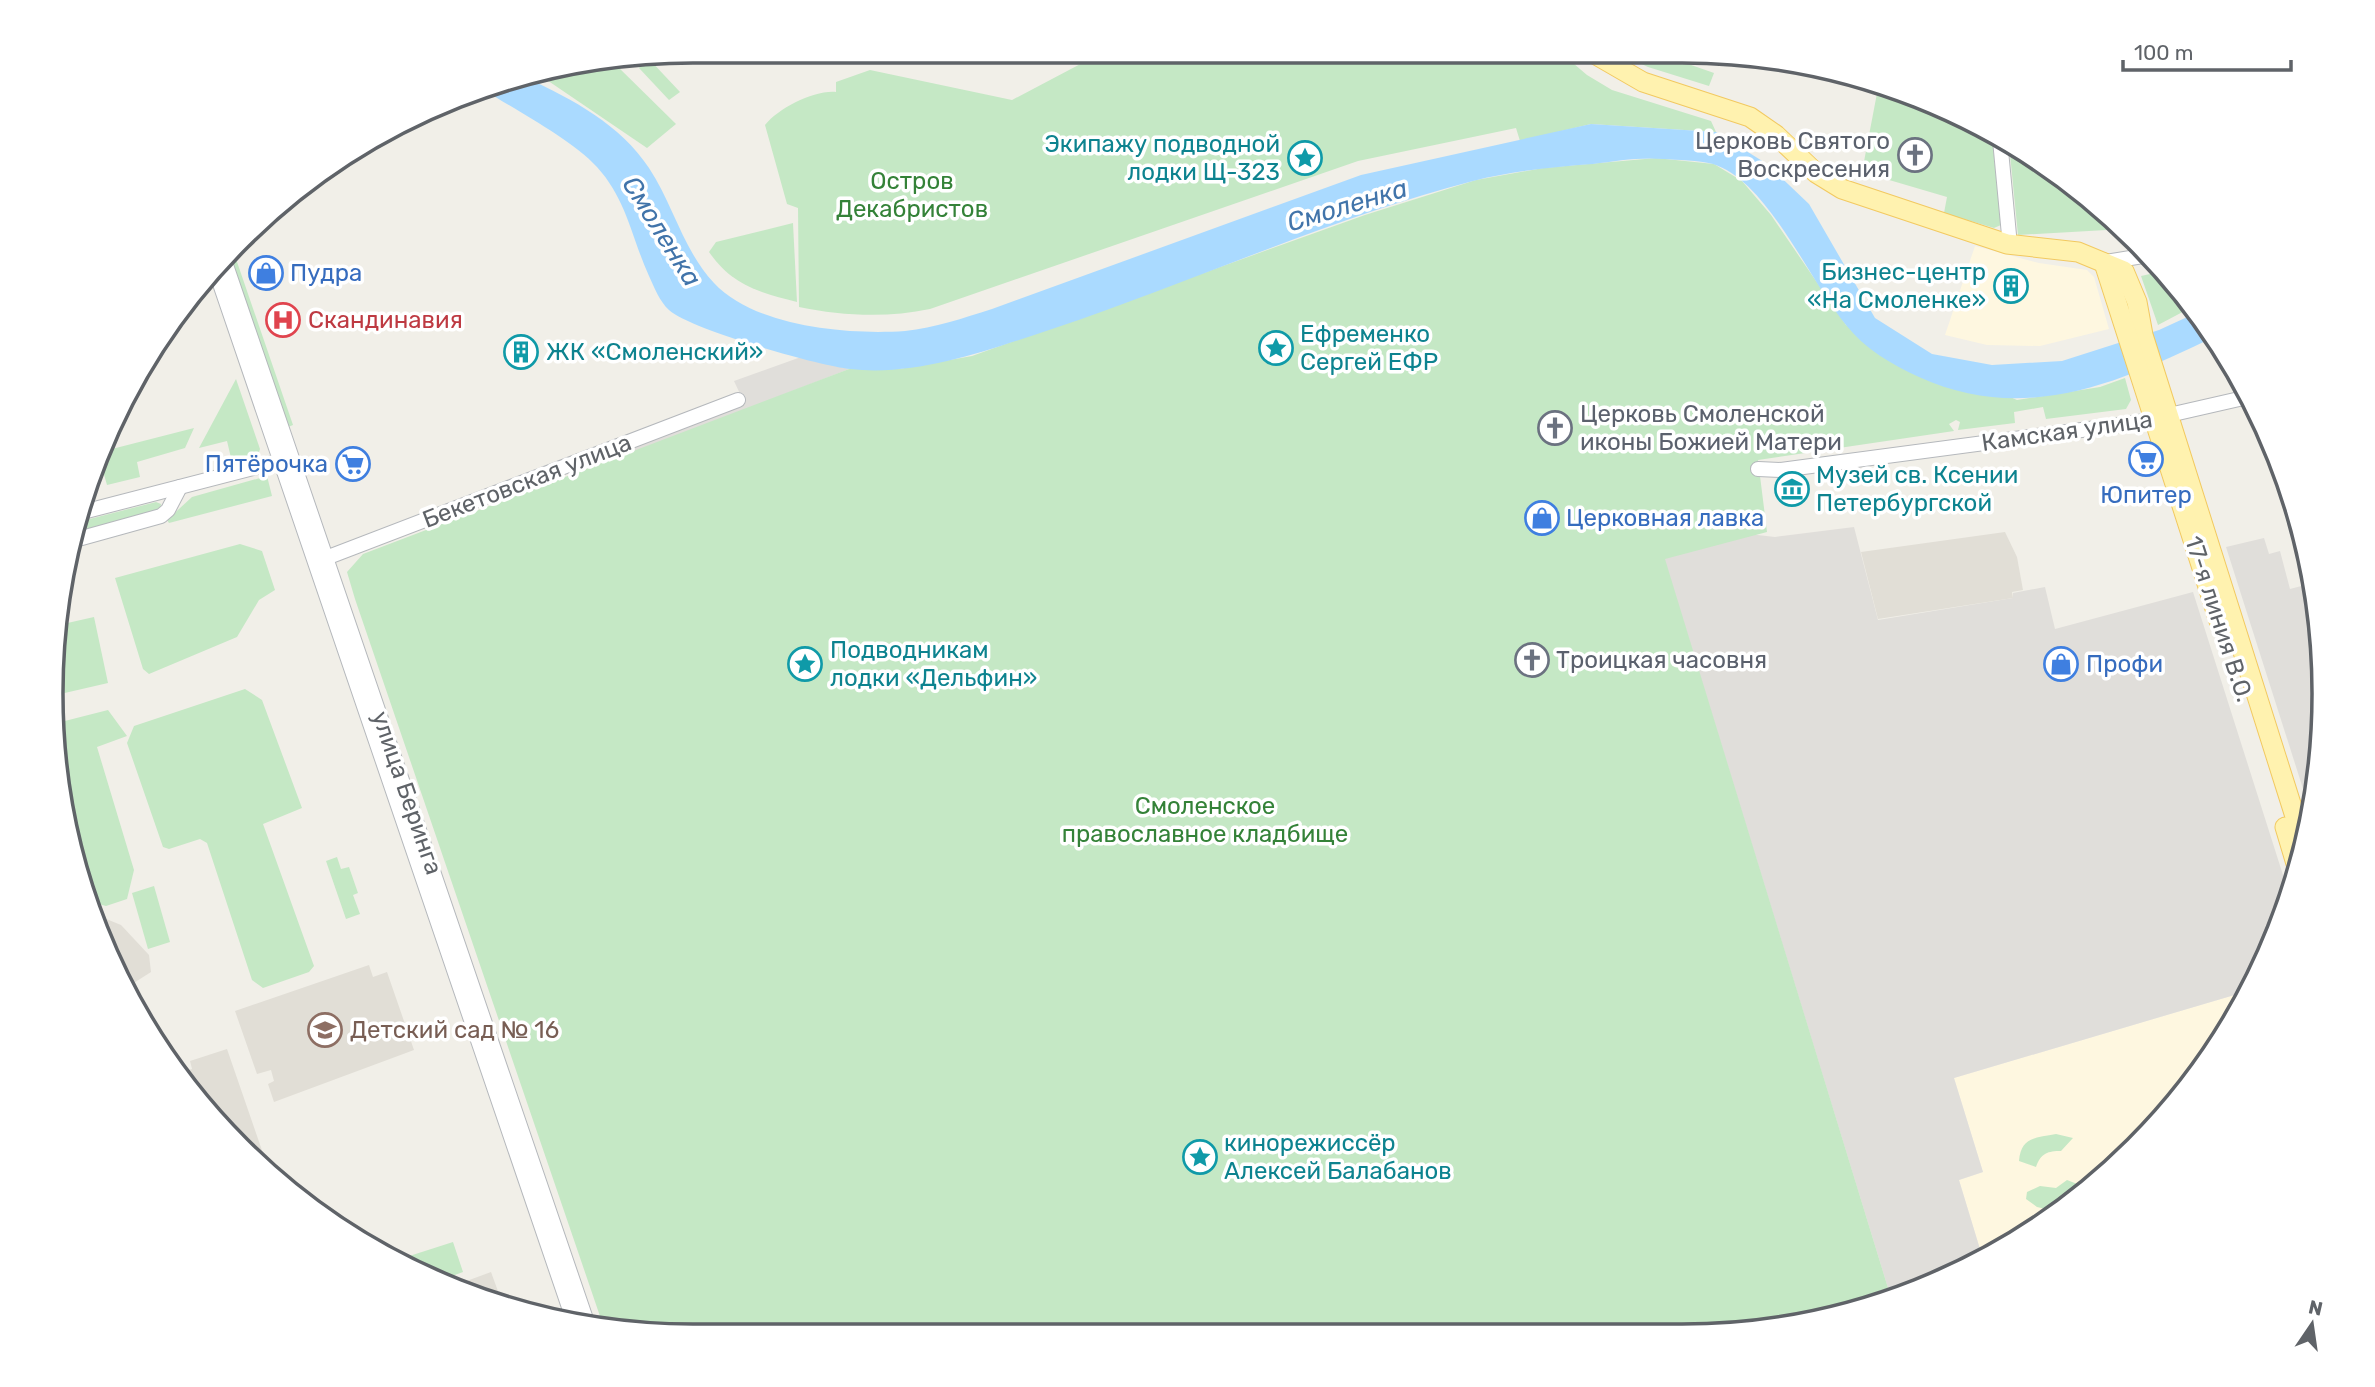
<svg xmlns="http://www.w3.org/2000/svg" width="2375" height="1387" font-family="Rubik,sans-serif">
<rect width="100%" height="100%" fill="#f1efe8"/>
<g fill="#fef7e0">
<polygon points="1975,246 2039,263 2087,270 2094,277 2109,329 2040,346 1987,345 1945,335"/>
<polygon points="2248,991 2216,1050 2136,1148 2003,1250 1983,1259 1959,1180 1983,1172 1954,1078"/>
</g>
<g fill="#e0deda">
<polygon points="801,357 849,369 632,454 627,442 742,398 734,381"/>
<polygon points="1854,527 1878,620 2013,598 2013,593 2045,587 2055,629 2193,592 2289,894 2275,939 2248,991 1954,1078 1983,1172 1959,1180 1983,1259 1888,1288 1664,558 1749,534 1775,537"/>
<polygon points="2264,538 2269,554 2280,551 2290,589 2309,584 2316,607 2324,693 2312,817 2226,547"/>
</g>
<g fill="#e1ded6">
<polygon points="2005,532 2017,557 2023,590 2012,592 2013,598 1878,619 1861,552"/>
<polygon points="94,914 121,925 149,955 151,972 129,986 100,939"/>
<polygon points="369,965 373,977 387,972 414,1050 274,1102 268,1084 274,1081 271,1070 257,1074 235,1011"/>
<polygon points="227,1049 266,1162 263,1163 210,1117 182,1072 192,1069 190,1061"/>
<polygon points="491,1272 503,1305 487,1302 453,1286"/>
</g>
<g fill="#c5e8c5">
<path d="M 1105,51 L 1560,52 L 1587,75 L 1612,90 L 1711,121 L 1716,132 L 1591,124 L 1520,141 L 1516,128 L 1358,161 L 930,309 C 888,318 842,316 799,307 L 798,208 L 787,204 L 765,125 C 779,108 814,90 836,92 L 836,82 L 870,70 L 1012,100 Z"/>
<polygon points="1616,52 1654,52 1714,73 1709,86 1648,67"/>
<polygon points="648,58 680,92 669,100 639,68"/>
<polygon points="615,64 676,124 647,148 541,76"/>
<polygon points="1838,75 1888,85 1992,136 2001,225 1994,228 1944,213 1947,197 1862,172 1878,88"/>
<polygon points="2009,144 2038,159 2124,229 2018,235"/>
<polygon points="1656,158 1714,164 1742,181 1771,215 1846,325 2017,400 2100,387 2125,378 2131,400 2126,409 2046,419 2043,407 2014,412 2015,423 1958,430 1960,422 1956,420 1949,424 1954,431 1758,460 1767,532 1665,559 1888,1288 1784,1323 1724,1335 651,1335 603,1325 355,599 347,572 363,554 849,369 899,369 972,356 1365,215 1476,180 1543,168"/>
<path d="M 793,223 L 797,302 C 758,292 732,285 709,252 L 716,242 Z"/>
<polygon points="235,256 293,425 288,427 231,260"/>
<polygon points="2157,265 2192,307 2158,325 2141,276 2150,274 2148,267"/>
<polygon points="236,379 260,449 258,455 232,462 227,441 199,448"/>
<polygon points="194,428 185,448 137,462 140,477 107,485 101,464 108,450"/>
<polygon points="267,476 272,496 169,523 167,520 192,497"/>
<polygon points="156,502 161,504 160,510 72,535 74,523"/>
<polygon points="240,544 262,551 275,590 259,600 237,637 149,674 143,669 115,578"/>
<polygon points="94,617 108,683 56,695 63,624"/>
<polygon points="245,689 262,700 302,808 263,824 314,966 309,972 263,988 252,980 207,843 200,839 169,849 163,847 127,743 134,726"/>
<polygon points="108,710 127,736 97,747 134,870 127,899 106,906 95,903 91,888 52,735 53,724"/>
<polygon points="337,857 341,869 349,867 358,893 353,895 360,914 346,919 326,861"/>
<polygon points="154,886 170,942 148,949 132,893"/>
<path d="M 2056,1134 L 2073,1138 L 2061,1151 C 2048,1151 2041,1153 2036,1167 L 2019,1161 C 2021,1137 2035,1138 2056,1134 Z"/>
<polygon points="2067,1180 2085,1187 2054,1211 2037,1207 2026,1199 2027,1192 2040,1186 2056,1188"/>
<polygon points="453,1242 463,1272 441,1280 400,1259"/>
</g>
<path fill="#aadaff" d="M 527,78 C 572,99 621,125 649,168 C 674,206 683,250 714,283 C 755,327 848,335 905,331 C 935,328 963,318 992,309 L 1361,175 L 1591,124 L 1716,132 L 1767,164 L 1809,204 L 1875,318 L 1932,354 L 1992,365 L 2062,361 L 2159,330 L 2196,313 L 2216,336 C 2119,383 2025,425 1919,377 C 1892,365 1864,348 1846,325 C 1810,282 1768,181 1713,164 C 1698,160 1678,160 1663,159 C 1640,157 1616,161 1593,164 C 1553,167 1512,171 1473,181 C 1331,218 1195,281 1055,328 C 991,349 919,377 850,369 C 819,366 689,329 669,310 C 660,302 654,287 649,276 C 632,239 627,200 597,167 C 571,139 515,110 481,88 Z"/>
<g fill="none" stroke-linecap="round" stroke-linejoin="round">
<g stroke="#b5b8bc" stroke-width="16">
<g id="minor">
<polyline points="2000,140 2009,235 2007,244"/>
<polyline points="2106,262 2149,255"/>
<polyline points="226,265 587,1322"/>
<polyline points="217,275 573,1319"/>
<polyline points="1758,469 1781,470 2134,423 2248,397"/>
<polyline points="79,513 288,459"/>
<polyline points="71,541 161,516 168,510 180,487"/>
<polyline points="318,561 738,400"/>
</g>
</g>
<g stroke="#f2c960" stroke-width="21">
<g id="major">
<polyline points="1591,52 1643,82 1750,117 1776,135 1816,173 1842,189 2007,244 2078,252 2124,271 2137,302 2143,335 2304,845"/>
<polyline points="2104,263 2219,621"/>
<polyline points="2285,827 2297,867"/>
</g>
</g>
<use href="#minor" stroke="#fff" stroke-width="14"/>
<use href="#major" stroke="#fff2af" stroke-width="19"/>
</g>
<defs>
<g id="church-ring" transform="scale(1.75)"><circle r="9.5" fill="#fff" stroke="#6b7280" stroke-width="1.5"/><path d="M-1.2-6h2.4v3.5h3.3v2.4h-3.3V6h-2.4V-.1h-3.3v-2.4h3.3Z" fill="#6b7280"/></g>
<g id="sight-ring" transform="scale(1.75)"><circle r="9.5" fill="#fff" stroke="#0f9aa8" stroke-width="1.5"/><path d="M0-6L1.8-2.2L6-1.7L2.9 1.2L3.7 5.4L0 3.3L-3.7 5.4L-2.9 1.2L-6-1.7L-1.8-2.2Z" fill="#0f9aa8"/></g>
<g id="shop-ring" transform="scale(1.75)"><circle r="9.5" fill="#fff" stroke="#3f7fe0" stroke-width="1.5"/><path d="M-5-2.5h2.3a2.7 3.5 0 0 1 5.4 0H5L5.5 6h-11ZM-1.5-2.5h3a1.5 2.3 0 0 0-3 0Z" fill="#3f7fe0"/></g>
<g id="building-ring" transform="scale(1.75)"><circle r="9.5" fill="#fff" stroke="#0f9aa8" stroke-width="1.5"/><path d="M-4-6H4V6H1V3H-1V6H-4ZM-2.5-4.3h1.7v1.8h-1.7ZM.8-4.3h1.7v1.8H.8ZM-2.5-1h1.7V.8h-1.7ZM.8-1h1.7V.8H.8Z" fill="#0f9aa8"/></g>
<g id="hospital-ring" transform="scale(1.75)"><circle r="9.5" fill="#fff" stroke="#e0444e" stroke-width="1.5"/><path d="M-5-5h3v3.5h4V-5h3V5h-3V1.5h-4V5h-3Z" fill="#e0444e"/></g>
<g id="supermarket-ring" transform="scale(1.75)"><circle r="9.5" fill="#fff" stroke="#3f7fe0" stroke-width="1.5"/><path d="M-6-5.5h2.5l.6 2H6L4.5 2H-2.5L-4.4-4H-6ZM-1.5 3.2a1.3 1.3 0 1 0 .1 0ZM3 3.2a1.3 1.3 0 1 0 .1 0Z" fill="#3f7fe0"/></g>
<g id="museum-ring" transform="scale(1.75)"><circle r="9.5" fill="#fff" stroke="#0f9aa8" stroke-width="1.5"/><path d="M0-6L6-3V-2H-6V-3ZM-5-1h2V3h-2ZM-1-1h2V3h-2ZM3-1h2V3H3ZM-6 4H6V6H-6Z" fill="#0f9aa8"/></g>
<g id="school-ring" transform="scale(1.75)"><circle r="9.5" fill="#fff" stroke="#8d6e63" stroke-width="1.5"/><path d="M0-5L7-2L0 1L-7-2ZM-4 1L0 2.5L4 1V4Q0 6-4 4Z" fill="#8d6e63"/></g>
</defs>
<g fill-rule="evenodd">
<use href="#church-ring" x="1915" y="155"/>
<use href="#sight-ring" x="1305" y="158"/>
<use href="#shop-ring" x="266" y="273"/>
<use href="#building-ring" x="2011" y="286"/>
<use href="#hospital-ring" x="283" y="320"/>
<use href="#sight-ring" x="1276" y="348"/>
<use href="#building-ring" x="521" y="352"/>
<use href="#church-ring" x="1555" y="428"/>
<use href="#supermarket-ring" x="2146" y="459"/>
<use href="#supermarket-ring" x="353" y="464"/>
<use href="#museum-ring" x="1792" y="489"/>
<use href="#shop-ring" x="1542" y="518"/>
<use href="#church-ring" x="1532" y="660"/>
<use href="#sight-ring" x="805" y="664"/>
<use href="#shop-ring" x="2061" y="664"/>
<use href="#school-ring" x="325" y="1030"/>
<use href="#sight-ring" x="1200" y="1157"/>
</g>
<g text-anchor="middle" stroke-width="7" stroke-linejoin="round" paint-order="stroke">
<g font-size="24" fill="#5b616d" stroke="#fff" text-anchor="start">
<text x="1890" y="149" text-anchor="end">Церковь Святого<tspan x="1890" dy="28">Воскресения</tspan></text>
<text x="1580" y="422">Церковь Смоленской<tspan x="1580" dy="28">иконы Божией Матери</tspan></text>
<text x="1556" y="668">Троицкая часовня</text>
</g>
<g font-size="24" fill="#0d838f" stroke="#fff" text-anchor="start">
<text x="1280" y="152" text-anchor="end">Экипажу подводной<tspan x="1280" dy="28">лодки Щ-323</tspan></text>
<text x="1986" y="280" text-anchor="end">Бизнес-центр<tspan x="1986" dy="28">«На Смоленке»</tspan></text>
<text x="1300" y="342">Ефременко<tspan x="1300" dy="28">Сергей ЕФР</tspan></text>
<text x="546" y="360">ЖК «Смоленский»</text>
<text x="1816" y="483">Музей св. Ксении<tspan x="1816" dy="28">Петербургской</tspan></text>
<text x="830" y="658">Подводникам<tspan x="830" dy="28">лодки «Дельфин»</tspan></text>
<text x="1224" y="1151">кинорежиссёр<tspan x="1224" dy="28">Алексей Балабанов</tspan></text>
</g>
<g font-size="24" fill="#348238" stroke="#fff">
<text x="912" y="189">Остров<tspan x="912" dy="28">Декабристов</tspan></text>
<text x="1205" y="814">Смоленское<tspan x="1205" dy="28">православное кладбище</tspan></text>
</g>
<g font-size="24" fill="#366cbe" stroke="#fff" text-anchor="start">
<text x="290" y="281">Пудра</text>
<text x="328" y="472" text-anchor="end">Пятёрочка</text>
<text x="2146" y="503" text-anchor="middle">Юпитер</text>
<text x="1566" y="526">Церковная лавка</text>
<text x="2086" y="672">Профи</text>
</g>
<g font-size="24" fill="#be3a42" stroke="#fff" text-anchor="start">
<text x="308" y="328">Скандинавия</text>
</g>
<g font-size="24" fill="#5f6368" stroke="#fff">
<text transform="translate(2067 431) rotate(-8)" y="8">Камская улица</text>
<text transform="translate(527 481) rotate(-21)" y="8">Бекетовская улица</text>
<text transform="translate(2219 619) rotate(72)" y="8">17-я линия В.О.</text>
<text transform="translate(407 793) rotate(71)" y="8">улица Беринга</text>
</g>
<g font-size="24" fill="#785e54" stroke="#fff" text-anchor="start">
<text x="350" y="1038">Детский сад № 16</text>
</g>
<g font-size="26" font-style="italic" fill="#4174aa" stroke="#fff">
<text transform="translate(1347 205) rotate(-17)" y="9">Смоленка</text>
<text transform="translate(662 231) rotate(58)" y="9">Смоленка</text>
</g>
</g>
<path d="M0 0H2375V1387H0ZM693 63H1682A630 630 0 0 1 2312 693V694A630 630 0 0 1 1682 1324H693A630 630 0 0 1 63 694V693A630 630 0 0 1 693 63Z" fill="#fff" fill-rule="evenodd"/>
<path fill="none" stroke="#5f6368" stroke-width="3.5" d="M693 63H1682A630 630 0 0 1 2312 693V694A630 630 0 0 1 1682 1324H693A630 630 0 0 1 63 694V693A630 630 0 0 1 693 63Z"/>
<g transform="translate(2312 1324) rotate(13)" stroke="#ffffff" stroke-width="5" paint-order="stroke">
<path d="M0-5L12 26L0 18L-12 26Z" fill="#5f6368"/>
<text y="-10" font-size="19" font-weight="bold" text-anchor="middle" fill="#5f6368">N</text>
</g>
<path d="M2123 60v10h168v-10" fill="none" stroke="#5f6368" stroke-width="3.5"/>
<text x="2134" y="60" font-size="21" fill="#5f6368" stroke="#ffffff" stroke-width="5" paint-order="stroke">100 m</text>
</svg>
